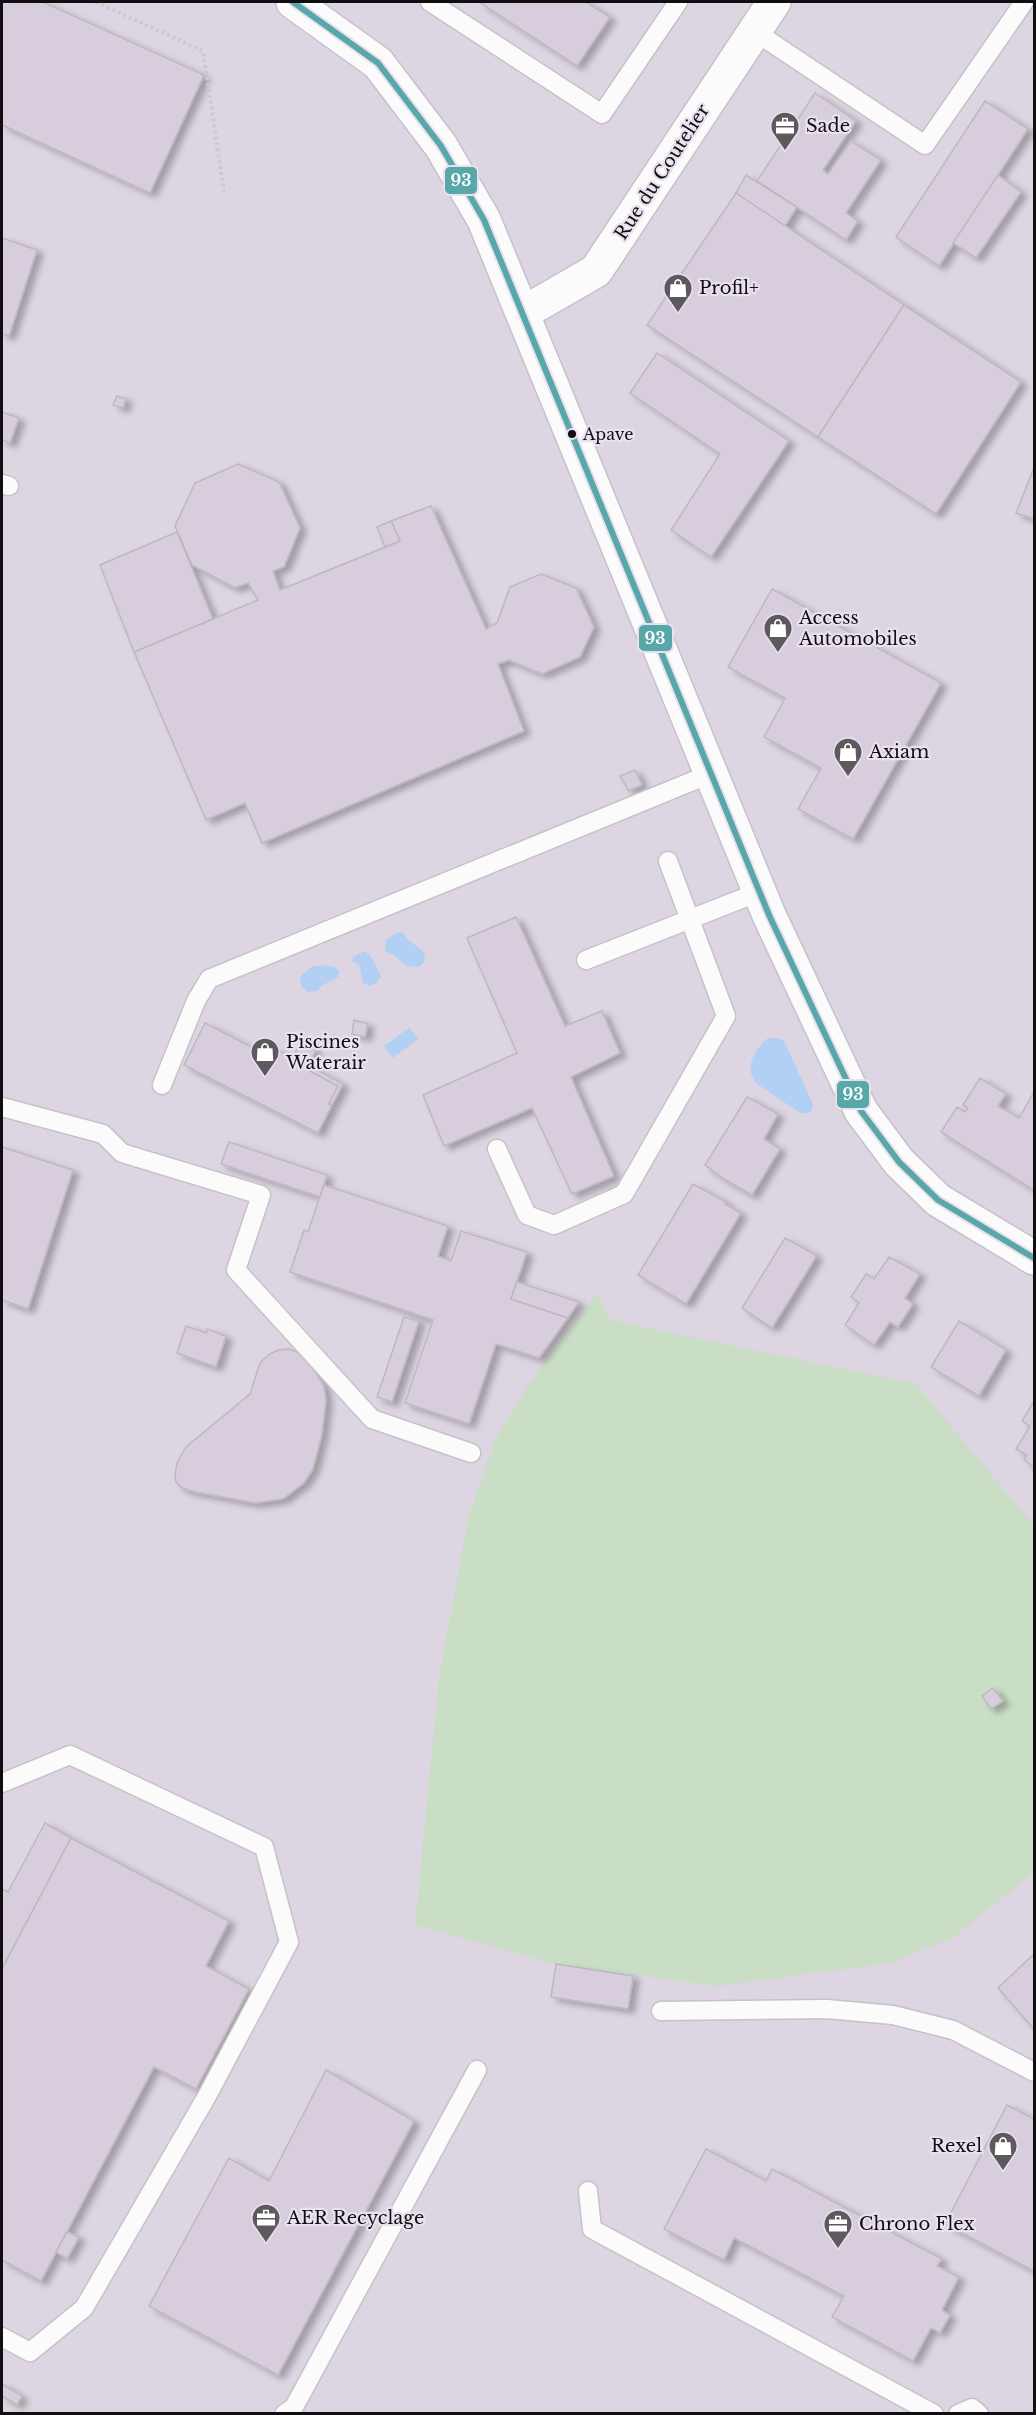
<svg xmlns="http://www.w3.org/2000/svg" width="1036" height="2415" font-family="'Libre Baskerville',serif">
<defs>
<filter id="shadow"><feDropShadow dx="6" dy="4" stdDeviation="3" flood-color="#0004"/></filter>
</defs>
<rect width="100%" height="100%" fill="#e9e4eb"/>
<rect fill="#ddd5e1" x="2" y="2" width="1032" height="2411"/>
<polygon fill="#c9dec4" points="597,1293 610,1320 916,1384 1034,1526 1034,1873 952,1938 890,1963 717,1986 556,1964 415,1925 439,1679 468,1518 495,1440 529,1383"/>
<g fill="#b1d0f4">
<polygon points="398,932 404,933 406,938 424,952 425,961 419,967 407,966 395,956 385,951 386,940"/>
<polygon points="364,951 370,955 381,976 377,983 370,986 363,983 359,964 352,961 353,957"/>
<polygon points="322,965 335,967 339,971 338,977 323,985 317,991 307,992 301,986 300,977 311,967"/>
<polygon points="409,1028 418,1039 392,1058 384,1046"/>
<path d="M 768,1038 L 777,1038 L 784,1041 L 812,1102 L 813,1108 C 810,1114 807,1114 800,1113 L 757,1084 C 743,1069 754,1050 768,1038 Z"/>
</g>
<g fill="#d8cddd" stroke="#bcb9be" stroke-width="1.5" filter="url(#shadow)">
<polygon points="2,2 43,2 204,75 150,193 2,125"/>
<polygon points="479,2 586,2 610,17 577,66"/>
<polygon points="815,93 856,121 823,170 828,174 851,141 881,160 846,213 858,221 846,240 757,181"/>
<polygon points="985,101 1028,129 939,266 896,237"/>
<polygon points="746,175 797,207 785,226 736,193"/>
<polygon points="998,175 1021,192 976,258 953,243"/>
<polygon points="736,193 904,305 818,437 647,325"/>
<polygon points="2,238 37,250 9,336 2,334"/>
<polygon points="904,305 1021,382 936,514 818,437"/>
<polygon points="657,353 789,441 711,557 671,530 720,454 630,393"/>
<polygon points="117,396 126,399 123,408 113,405"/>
<polygon points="2,412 19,418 10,443 2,440"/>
<polygon points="238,464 279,482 300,528 284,567 273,571 280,590 400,541 391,521 431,506 486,629 497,623 510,587 541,574 576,588 594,627 580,657 542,674 509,660 498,664 524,731 262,843 245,803 206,820 134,652 258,600 248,583 235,588 192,565 175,526 195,483"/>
<polygon points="1033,470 1034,471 1034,519 1016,513"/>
<polygon points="391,521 400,541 385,547 377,527"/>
<polygon points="177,532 213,619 134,652 100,565"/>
<polygon points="772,589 941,683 853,839 798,809 821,768 764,737 785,698 728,667"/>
<polygon points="635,770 642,785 629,791 620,776"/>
<polygon points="516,917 565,1026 602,1011 620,1053 571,1077 614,1176 572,1194 532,1108 444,1146 423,1095 517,1053 467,938"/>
<polygon points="354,1020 368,1024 365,1037 352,1034"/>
<polygon points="205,1023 270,1057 275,1049 308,1065 306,1069 338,1086 329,1104 332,1105 318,1133 184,1065"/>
<polygon points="301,1042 316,1050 308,1065 293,1057"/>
<polygon points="308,1065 343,1084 332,1105 329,1104 338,1086 306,1069"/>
<polygon points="980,1078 1006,1094 998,1106 1019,1118 1034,1092 1034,1190 941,1132 957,1107 965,1112 968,1108 963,1105"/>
<polygon points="747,1097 778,1114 764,1139 780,1149 752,1195 724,1179 705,1165"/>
<polygon points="229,1142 327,1175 320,1197 221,1164"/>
<polygon points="2,1147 73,1170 28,1309 2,1300"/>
<polygon points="693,1184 726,1202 725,1204 741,1213 686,1304 638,1275"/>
<polygon points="324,1185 448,1226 438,1256 451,1261 461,1231 527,1252 511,1299 568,1318 539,1358 496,1344 469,1424 405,1403 433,1320 290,1272 304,1230 308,1232"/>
<polygon points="785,1238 816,1255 816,1257 772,1328 742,1308"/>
<polygon points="889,1257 920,1274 905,1298 913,1304 898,1327 890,1322 874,1345 845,1325 859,1303 851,1297 866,1274 874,1279"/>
<polygon points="517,1282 579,1302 568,1318 511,1299"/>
<polygon points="404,1317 419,1321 392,1402 377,1397"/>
<polygon points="959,1321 1006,1350 979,1396 931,1367"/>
<polygon points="186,1326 206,1333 207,1329 226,1336 216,1367 177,1353"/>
<polygon points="289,1349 299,1353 308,1360 324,1386 326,1401 322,1434 313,1469 304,1483 283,1499 255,1503 195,1492 182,1488 176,1482 175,1474 177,1463 186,1447 250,1394 260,1363 268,1355 278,1350"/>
<polygon points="1034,1401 1034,1467 1024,1460 1027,1455 1016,1449 1030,1426 1022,1421"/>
<polygon points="993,1688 1003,1701 991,1709 982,1696"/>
<polygon points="45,1823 71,1838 2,1969 2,1889 8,1892"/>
<polygon points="71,1838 229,1921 206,1966 249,1989 196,2089 154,2067 41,2281 2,2260 2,1969"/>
<polygon points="1034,1954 1034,2029 998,1988"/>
<polygon points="556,1964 633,1976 628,2009 551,1997"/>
<polygon points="326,2070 414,2121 278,2375 149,2306 229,2158 269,2181"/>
<polygon points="1007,2105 1034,2119 1034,2271 945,2224"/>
<polygon points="706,2149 766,2181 772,2169 942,2259 937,2266 959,2277 942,2310 950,2315 940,2333 931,2328 913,2361 832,2317 844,2296 734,2238 724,2260 664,2229"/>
<polygon points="67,2232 79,2237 67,2259 56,2252"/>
<polygon points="2,2384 22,2396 17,2405 2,2396"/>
</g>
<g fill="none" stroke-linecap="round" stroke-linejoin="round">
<g stroke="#c6c2c8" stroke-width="21">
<g id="service">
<polyline points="430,2 602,114 678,2"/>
<polyline points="754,31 925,145 1024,2"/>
<polyline points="2,484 9,486"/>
<polyline points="586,960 759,892"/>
<polyline points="162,1085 196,1001 209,979 710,774"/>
<polyline points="2,1107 103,1134 122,1153 261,1195 236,1270 372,1419 471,1453"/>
<polyline points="497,1149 527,1215 554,1225 624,1194 726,1016 668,861"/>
<polyline points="2,1783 70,1755 264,1847 289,1942 207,2096 84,2308 30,2352 2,2337"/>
<polyline points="661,2011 827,2009 893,2015 953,2030 1034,2072"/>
<polyline points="588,2191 592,2229 934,2414"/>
<polyline points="284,2414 294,2407 477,2070"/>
<polyline points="958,2414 972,2408 979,2414"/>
</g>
</g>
<g stroke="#c6c2c8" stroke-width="36">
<polyline id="minor" points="523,313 596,271 774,2"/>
</g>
<g stroke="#c6c2c8" stroke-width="36">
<polyline id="tertiary" points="293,2 378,63 441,146 484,220 769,915 861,1111 899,1162 938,1200 1034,1258"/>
</g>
<polyline stroke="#cccacd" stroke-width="4" stroke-dasharray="3 3" stroke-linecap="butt" points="96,2 203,51 224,192"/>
<use href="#service" stroke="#fcfbfc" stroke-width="18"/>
<use href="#minor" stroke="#fcfbfc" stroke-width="33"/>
<use href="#tertiary" stroke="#fcfbfc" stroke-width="33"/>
<g stroke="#eae1ee" stroke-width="10">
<polyline id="bus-1" points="293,2 378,63 441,146 484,220 769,915 861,1111 899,1162 938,1200 1034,1258"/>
</g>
<use href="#bus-1" stroke="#58a7a9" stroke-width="6"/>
</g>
<defs>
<g id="office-pin" transform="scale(1.5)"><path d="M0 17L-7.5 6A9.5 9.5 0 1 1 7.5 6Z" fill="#5d595e" stroke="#eae1ee"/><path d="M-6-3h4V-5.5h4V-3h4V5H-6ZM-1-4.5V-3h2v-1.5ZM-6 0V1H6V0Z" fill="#fff"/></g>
<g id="shop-pin" transform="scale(1.5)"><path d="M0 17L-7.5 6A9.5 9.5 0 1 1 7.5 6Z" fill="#5d595e" stroke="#eae1ee"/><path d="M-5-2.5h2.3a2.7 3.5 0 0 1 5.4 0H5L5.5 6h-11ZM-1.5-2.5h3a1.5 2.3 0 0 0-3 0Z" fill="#fff"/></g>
</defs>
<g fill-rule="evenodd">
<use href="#office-pin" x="785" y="126"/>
<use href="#shop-pin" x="678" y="288"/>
<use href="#shop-pin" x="778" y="628"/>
<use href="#shop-pin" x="848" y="752"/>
<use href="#shop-pin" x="265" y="1052"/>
<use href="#shop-pin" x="1003" y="2146"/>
<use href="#office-pin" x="266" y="2218"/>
<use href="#office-pin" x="838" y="2224"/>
</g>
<circle fill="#110e12" stroke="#eae1ee" stroke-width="2" cx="572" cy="434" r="5"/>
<g text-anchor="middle" stroke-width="4.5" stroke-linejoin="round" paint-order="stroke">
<g font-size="16" fill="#110e12" stroke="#eae1ee" text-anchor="start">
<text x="583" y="440">Apave</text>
</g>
<g font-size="18" fill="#110e12" stroke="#eae1ee" text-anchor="start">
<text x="806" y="132">Sade</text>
<text x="699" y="294">Profil+</text>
<text x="799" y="624">Access<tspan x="799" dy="21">Automobiles</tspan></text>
<text x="869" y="758">Axiam</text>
<text x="286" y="1048">Piscines<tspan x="286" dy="21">Waterair</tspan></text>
<text x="982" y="2152" text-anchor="end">Rexel</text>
<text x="287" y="2224">AER Recyclage</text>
<text x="859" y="2230">Chrono Flex</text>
</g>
<g font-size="18" fill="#110e12" stroke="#eae1ee">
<text transform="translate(662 172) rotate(-57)" y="6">Rue du Coutelier</text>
</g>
</g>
<g stroke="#eae1ee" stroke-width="2">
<rect x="444" y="166" width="34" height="29" rx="6" fill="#58a7a9"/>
<rect x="638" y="624" width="35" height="28" rx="6" fill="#58a7a9"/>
<rect x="836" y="1080" width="34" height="29" rx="6" fill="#58a7a9"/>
</g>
<g font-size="16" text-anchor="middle" font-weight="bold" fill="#fff">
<text x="461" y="186">93</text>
<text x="655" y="644">93</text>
<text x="853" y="1100">93</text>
</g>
<rect width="1036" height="2415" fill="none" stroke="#110e12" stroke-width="6"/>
</svg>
